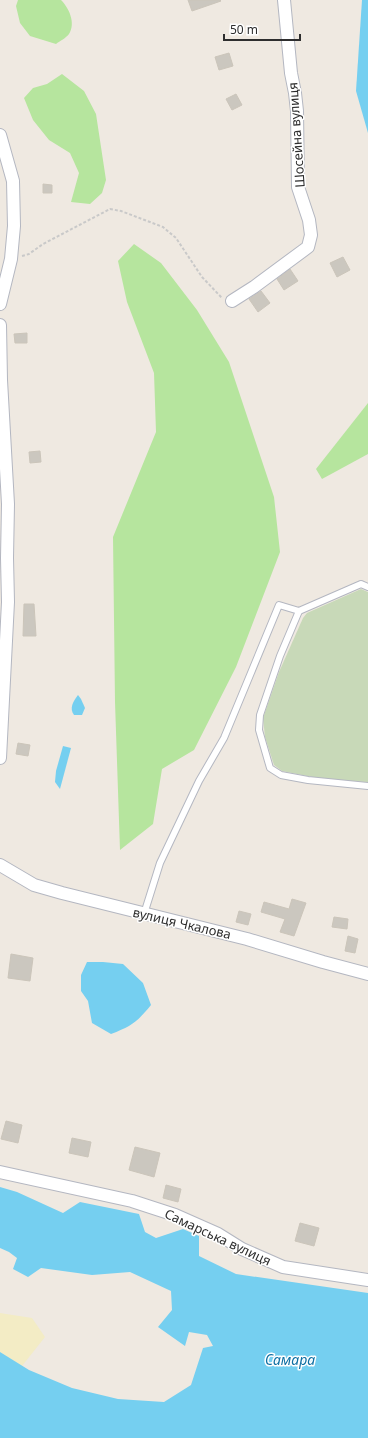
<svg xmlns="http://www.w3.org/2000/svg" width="368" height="1438" font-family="'Noto Sans',sans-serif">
<rect width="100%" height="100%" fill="#efe9e1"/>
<g fill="#b6e59e">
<path d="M 18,0 L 61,0 C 69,8 76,23 69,34 C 66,38 60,41 56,44 L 30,36 L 20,23 L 16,6 Z"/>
<polygon points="62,74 84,91 96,114 106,180 102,193 90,204 71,202 79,173 70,153 49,140 33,120 24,98 33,88 47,84"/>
<polygon points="134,244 161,263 197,310 229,362 274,497 280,552 236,667 194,750 162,769 153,824 120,850 115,702 113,537 156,432 154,373 127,302 118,261"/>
<polygon points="368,403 368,454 322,479 316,469"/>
</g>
<polygon fill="#f3ecc5" points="0,1313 32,1318 45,1337 22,1366 0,1352"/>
<polygon fill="#c8d9b8" points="361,589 368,592 368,782 332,781 282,771 274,765 265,737 263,718 279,672 303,618 307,613"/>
<g fill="#75cff0">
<polygon points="362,0 368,0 368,133 356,91"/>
<path d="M 78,695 L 81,699 L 85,708 L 82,715 L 74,715 C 69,708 73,702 78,695 Z"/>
<polygon points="63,746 71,748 60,789 55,782 56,771"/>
<path d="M 87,962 L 103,962 L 123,964 L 143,983 L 151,1005 C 137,1022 132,1026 111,1034 L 92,1023 L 88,1001 L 81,991 L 81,975 Z"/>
<polygon points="0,1187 17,1192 63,1213 80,1202 139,1214 145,1232 156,1238 183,1229 199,1236 199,1256 236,1274 368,1293 368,1438 0,1438 0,1352 29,1370 72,1388 118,1399 164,1402 191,1385 203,1348 213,1346 207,1335 189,1332 185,1346 158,1327 172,1310 171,1291 130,1272 92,1275 41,1268 28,1277 13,1269 17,1258 9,1252 0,1248"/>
</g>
<g fill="#cbc7bf" stroke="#cbc5ba">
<polygon points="188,0 220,0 221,1 192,11"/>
<polygon points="229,53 233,66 219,70 215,57"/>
<polygon points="236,94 242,105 232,110 226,99"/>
<polygon points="43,184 52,185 52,193 43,193"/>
<polygon points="343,257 350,270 337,277 330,263"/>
<polygon points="290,269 298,281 284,290 277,279"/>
<polygon points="261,291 270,303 258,312 249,299"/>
<polygon points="27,333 27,343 15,343 14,334"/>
<polygon points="40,451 41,462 30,463 29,452"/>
<polygon points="24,604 34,604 36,636 23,636"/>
<polygon points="18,743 30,745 28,756 16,754"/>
<polygon points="292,899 306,903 294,936 280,932 285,919 261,912 264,902 289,909"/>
<polygon points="239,911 251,914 248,925 236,922"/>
<polygon points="334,917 348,919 347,929 332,927"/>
<polygon points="348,936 358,939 355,953 345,951"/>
<polygon points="11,954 33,958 30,981 8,978"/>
<polygon points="6,1121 22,1125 18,1143 1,1139"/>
<polygon points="72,1138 91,1142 88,1157 69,1153"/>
<polygon points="135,1147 160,1153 154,1177 129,1170"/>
<polygon points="166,1185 181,1189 178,1202 163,1198"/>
<polygon points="300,1223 319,1228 314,1246 295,1241"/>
</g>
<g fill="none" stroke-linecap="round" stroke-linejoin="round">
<g stroke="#b4b7c1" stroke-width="8">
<g id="lane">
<polyline points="299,611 280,656 260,715 259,730 270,768 281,775 308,780 368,786"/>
<polyline points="144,914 160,863 199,781 224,738 279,605 299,611 361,584 368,587"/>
</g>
</g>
<g stroke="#b4b7c1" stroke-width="14">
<g id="street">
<polyline points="0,135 13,181 14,226 11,259 0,304"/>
<polyline points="232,301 254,287 308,247 311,235 309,220 298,187 297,111 295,93 291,73 284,0"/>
<polyline points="0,325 1,380 8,504 7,558 8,602 0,758"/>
<polyline points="0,865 34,885 62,893 247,939 323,962 368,974"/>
<polyline points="0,1172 132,1201 175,1215 218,1234 242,1249 283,1267 368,1280"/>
</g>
</g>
<polyline stroke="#c9c9c9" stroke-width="2" stroke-dasharray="3 2" stroke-linecap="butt" points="22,256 29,254 43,244 110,209 121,211 163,227 176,238 202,277 222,298"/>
<use href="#lane" stroke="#fff" stroke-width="6"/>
<use href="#street" stroke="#fff" stroke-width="12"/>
</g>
<g text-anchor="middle" stroke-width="3" stroke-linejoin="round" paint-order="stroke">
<g font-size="13" fill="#2e2e2e" stroke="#fff">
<text transform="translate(296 135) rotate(-94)" y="5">Шосейна вулиця</text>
<text transform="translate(182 923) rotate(13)" y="5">вулиця Чкалова</text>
<text transform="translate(218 1237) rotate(25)" y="5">Самарська вулиця</text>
</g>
<g font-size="14" font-style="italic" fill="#0d6fa3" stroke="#fff">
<text x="290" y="1365">Самара</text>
</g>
</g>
<path d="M224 34v6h76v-6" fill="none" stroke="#2e2e2e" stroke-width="2"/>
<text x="230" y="34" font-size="12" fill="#2e2e2e" stroke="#ffffff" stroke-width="3" paint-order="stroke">50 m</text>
</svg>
